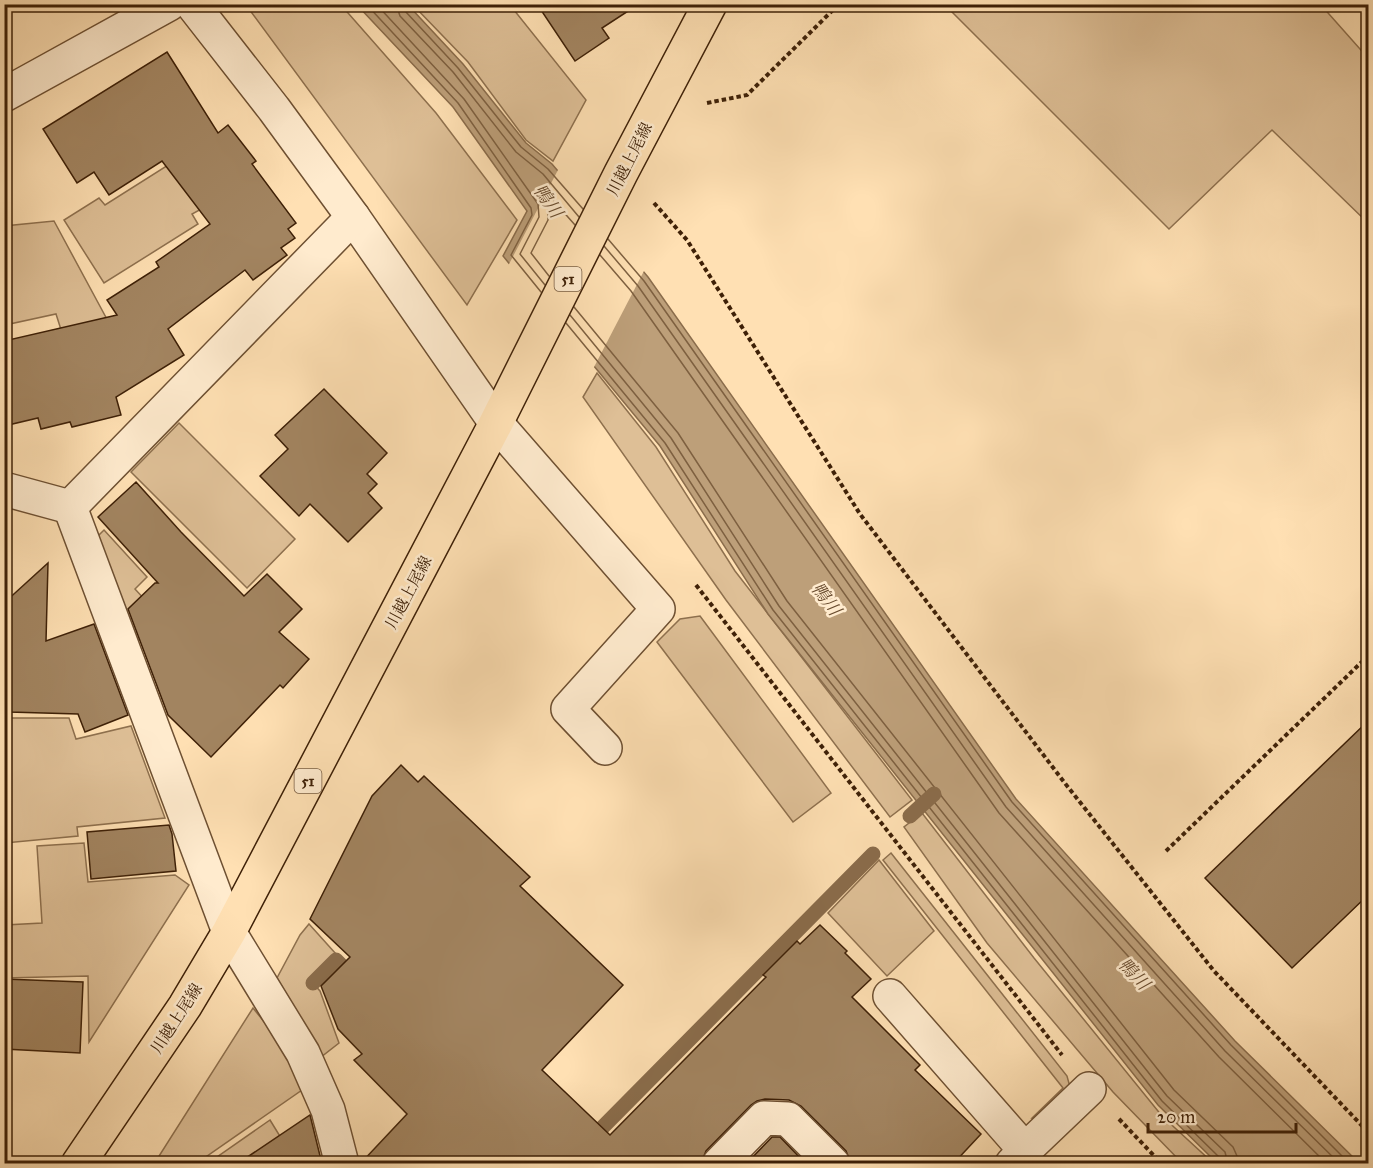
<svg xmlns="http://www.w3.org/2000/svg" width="1373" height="1168" font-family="'IM FELL Great Primer','Noto Serif JP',serif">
<rect width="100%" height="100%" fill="#ffe0b3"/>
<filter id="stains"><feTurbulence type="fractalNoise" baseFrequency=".00333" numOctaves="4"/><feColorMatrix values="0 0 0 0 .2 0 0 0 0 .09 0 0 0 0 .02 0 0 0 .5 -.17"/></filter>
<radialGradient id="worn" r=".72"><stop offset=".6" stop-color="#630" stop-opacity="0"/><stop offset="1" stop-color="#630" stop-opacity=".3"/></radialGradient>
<g fill="#debf96" stroke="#8e704e" stroke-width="1.5">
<polygon points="246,5 341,5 436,113 517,220 467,305"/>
<polygon points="413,5 510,5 586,100 553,161 526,140 468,62"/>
<polygon points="945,5 1321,5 1368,58 1368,223 1272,130 1169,229"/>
<polygon points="176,160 205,207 192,214 198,224 104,283 64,220 99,198 105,205"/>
<polygon points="54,221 109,323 63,336 56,314 5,325 4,226"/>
<polygon points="597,373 656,447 735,571 912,800 890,817 726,600 583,397"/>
<polygon points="179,423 295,539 247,588 131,472"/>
<polygon points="104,530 147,577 135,589 158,614 155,625 138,640 98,536"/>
<polygon points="700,616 831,793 793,822 657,642 680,619"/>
<polygon points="5,718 69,718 76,739 131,726 165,818 77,827 78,836 5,843"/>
<polygon points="922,813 1034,958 1162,1116 1213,1163 1182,1163 1113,1092 987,943 904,827"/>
<polygon points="84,843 88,882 175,875 189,885 89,1042 88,976 4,978 5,925 42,923 37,846"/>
<polygon points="891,853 1067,1076 1070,1087 1046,1119 1032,1118 1063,1088 883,860"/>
<polygon points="879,860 934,931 887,976 828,913"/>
<polygon points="309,924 336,954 310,980 320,991 339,1043 321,1057 313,1039 277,978 300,935"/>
<polygon points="253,1008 282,1044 302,1090 197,1163 154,1164"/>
<polygon points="270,1120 292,1156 316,1143 322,1163 207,1164"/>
</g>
<polygon fill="#bd9f79" stroke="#8a6c4b" stroke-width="1.5" points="357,5 408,5 463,64 526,143 552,164 648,277 1016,799 1235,1041 1359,1163 1217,1163 1158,1105 768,614 660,446 503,256 527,211 453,107"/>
<polygon fill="#ffe0b3" points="559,168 645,269 593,369 508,266"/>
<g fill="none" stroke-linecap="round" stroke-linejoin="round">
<g stroke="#7e6040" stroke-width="1.5">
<polyline points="366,4 458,103 531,208 532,215 511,255 541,292"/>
<polyline points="376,4 464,99 538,204 539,217 520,254 545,285"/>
<polyline points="396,4 400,16 453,72 516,152 543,174 579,217"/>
<polyline points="404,4 405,11 458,68 521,147 548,169 583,209"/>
<polyline points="608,239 644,281 1012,802 1231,1045 1350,1164"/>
<polyline points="604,246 638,286 1006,807 1225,1051 1340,1164"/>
<polyline points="600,255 631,291 999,813 1219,1057 1327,1164"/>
<polyline points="549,276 531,253 548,220 548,199 552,199 575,225"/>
<polyline points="574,307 678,433 787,601 1174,1090 1233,1147 1237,1156 1238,1164"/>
<polyline points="570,315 671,438 779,606 1167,1096 1225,1152 1228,1164"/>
<polyline points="566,323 665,443 773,610 1162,1101 1219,1157 1221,1164"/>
</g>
<g stroke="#8a6c4b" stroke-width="15">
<polyline points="910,816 934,794"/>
<polyline points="313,983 336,960 355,979"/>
<polyline points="588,1142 873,854"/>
</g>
</g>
<g fill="#a28460" stroke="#3e2007" stroke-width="1.5">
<polygon points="537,4 639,4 602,28 609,38 575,61"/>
<polygon points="167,52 218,133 228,125 256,161 252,164 296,223 288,229 295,238 281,248 287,255 253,280 245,270 168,329 184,355 116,397 121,415 72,427 70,422 41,429 38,418 4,426 4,341 117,315 107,300 159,267 156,262 210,224 162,161 109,195 94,172 77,183 43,129"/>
<polygon points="324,389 387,453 367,474 377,484 368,493 382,508 348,542 310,504 299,516 260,476 288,449 275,435"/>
<polygon points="136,482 181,532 244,596 267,574 302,609 279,632 309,659 283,688 280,685 211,757 168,715 128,609 155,583 158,583 98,517"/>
<polygon points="48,563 46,641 94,624 128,715 85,732 78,714 9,712 9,693 4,693 4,603"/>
<polygon points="1368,721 1368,895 1292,968 1205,878"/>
<polygon points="401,765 418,782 424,776 530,877 520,886 623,985 542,1070 610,1135 766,977 763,975 797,941 800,944 820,925 847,951 845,953 871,979 852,997 920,1065 915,1070 981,1134 953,1164 851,1164 846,1151 801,1106 789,1100 765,1099 757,1101 751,1105 706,1151 701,1164 360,1164 407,1114 354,1060 362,1054 338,1029 321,986 350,957 310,919 372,796"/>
<polygon points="169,825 172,834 176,871 91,879 87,832"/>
<polygon points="4,979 83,982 80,1053 4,1049"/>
<polygon points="310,1115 322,1164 237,1164"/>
<polygon points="772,1137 780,1137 806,1164 746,1164"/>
</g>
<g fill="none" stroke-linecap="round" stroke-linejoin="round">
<g stroke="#6e5032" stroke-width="36">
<g id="minor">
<polyline points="192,4 274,109 353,217 496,423 658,609 568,709 605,748"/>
<polyline points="4,95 169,4"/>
<polyline points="4,489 70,507"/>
<polyline points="70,507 229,932 303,1053 328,1110 342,1164"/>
<polyline points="70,507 353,217"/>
<polyline points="890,996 1025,1150 1012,1164"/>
<polyline points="1025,1150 1089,1089"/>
<polyline points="719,1164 764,1118 788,1119 833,1164"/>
</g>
</g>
<g stroke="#3e2007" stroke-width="36">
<polyline id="major" points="78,1164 185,1006 229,932 496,423 621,173 710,4"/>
</g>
<g stroke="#3e2007" stroke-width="4" stroke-dasharray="4.5 3" stroke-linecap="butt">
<polyline points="707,103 747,95 839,4"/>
<polyline points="654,203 687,240 860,514 1064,782 1214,971 1368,1132"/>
<polyline points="696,585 1062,1055"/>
<polyline points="1166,851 1368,656"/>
<polyline points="1119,1119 1162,1164"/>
</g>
<use href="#minor" stroke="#ffebce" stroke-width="33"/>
<use href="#major" stroke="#ffe0b3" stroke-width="33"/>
</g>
<g text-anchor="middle" stroke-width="5" stroke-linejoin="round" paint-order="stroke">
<g fill="#ffebce" stroke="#785d43" stroke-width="1.5">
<rect x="554.5" y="267" width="27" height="24" rx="4.5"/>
<rect x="294.5" y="769" width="27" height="24" rx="4.5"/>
</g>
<g font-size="15" font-weight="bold" fill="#3e2007">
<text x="568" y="284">51</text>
<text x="308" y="786">51</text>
</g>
<g font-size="16" fill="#3e2007" stroke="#ffebce">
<text transform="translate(629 159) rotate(-63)" y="6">川越上尾線</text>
<text transform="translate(408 592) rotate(-62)" y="6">川越上尾線</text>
<text transform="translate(176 1018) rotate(-57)" y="6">川越上尾線</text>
</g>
<g font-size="18" font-style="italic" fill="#6a4c2f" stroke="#ffebce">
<text transform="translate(548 201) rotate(55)" y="6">鴨川</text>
<text transform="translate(826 599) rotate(53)" y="6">鴨川</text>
<text transform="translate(1134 974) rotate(47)" y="6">鴨川</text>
</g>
</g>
<rect width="1373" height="1168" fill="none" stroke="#ffe0b3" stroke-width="24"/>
<rect x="6" y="6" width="1361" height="1156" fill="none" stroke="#3e2007" stroke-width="3"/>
<rect x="12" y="12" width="1349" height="1144" fill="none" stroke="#3e2007" stroke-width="1.5"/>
<path d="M1148 1123v9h148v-9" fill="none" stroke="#3e2007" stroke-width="3"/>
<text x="1157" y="1123" font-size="18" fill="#3e2007" stroke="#ffebce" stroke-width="4.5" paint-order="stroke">20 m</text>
<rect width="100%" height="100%" filter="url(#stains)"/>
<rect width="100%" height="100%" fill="url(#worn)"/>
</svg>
